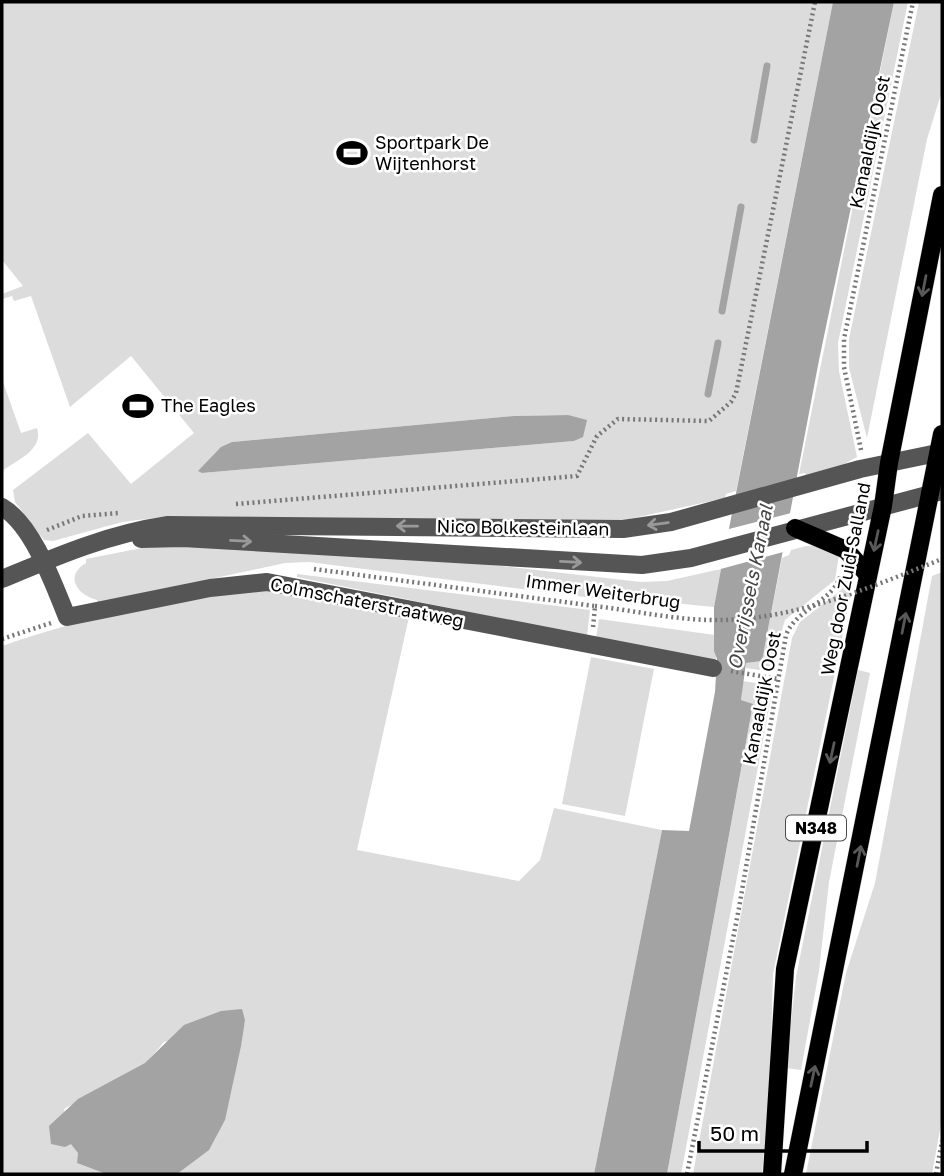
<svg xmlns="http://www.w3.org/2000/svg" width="944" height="1176" font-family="'Golos Text',sans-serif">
<rect width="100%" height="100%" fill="#fff"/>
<g fill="#dcdcdc" fill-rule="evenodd">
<path d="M 2,2 L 833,2 L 736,491 L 726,494 L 725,498 L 620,521 L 171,516 L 122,522 L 53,541 L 44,540 L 15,502 L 13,490 L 88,433 L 131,484 L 194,433 L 131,356 L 70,407 L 31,296 L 14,301 L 12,296 L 2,299 L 2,294 L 23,286 L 2,260 ZM 568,415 L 583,436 L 574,441 L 202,473 L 232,442 L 514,416 Z"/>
<polygon points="894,2 908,2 838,343 839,371 857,457 835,469 807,477 805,473 799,474"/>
<polygon points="919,2 942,2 942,91 927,139 867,438 849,368 849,339"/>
<path d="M 2,379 L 21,433 L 37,428 C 44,450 17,460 2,471 Z"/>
<path d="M 162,544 L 439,559 L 641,582 L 667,581 L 721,569 L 714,607 L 602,596 L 601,599 L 309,562 L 285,563 L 98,603 L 97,600 C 77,595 64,576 86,563 L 86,559 Z"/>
<polygon points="806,546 818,546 839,555 835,580 785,620 772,665 759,670 746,668 746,663 762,661 782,558 789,555 791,550"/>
<polygon points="849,568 853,585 773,974 770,1079 762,1174 693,1174 792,638 800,622 841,590 847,569"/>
<polygon points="942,572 942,1119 932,1174 806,1174 846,973 875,883 932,576"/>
<polygon points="297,574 590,610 587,636 297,577"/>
<path d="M 275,589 L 409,617 L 357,850 L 519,881 L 540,860 L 554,808 L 662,830 L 594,1174 L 132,1174 L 231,1080 L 245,1020 L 164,1042 L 146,1063 L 64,1109 L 71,1143 L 79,1153 L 77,1163 L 106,1174 L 2,1174 L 2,646 C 90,615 181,598 275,589 Z"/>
<polygon points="599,619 715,635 716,662 596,638"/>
<polygon points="591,657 654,669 625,816 562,804"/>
<polygon points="858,670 870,673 829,882 819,971 801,1070 786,1068 796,977"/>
<polygon points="743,681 762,684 771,698 681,1174 667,1174 753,705 741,700"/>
</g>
<g fill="#a3a3a3">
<polygon points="833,2 894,2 819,360 762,661 746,663 741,700 753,704 667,1174 594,1174 662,830 689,831 715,692 717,659 714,651 714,607 721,569"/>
<polygon points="568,415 587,420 583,437 574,441 202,473 198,471 221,447 232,442 514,416"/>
<polygon points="242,1009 245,1020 241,1046 225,1120 209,1150 177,1174 106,1174 77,1163 78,1153 71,1144 65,1147 51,1144 49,1126 78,1099 145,1063 184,1025 221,1011"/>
</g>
<polygon fill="#fff" points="795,512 787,551 717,570 725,530"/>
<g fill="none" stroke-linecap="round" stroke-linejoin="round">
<g stroke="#a3a3a3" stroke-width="7">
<polyline points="754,140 767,66"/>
<polyline points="722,311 741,207"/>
<polyline points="708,394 718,343"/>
</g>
<g stroke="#dbdbdb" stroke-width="19">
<g id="major">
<polyline points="795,528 846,550 868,575"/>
<polyline points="772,1174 785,969 883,506 889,463 942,195"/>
<polyline points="793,1174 942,434"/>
</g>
</g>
<g stroke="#777" stroke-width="4.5" stroke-dasharray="2 3.5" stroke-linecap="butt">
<polyline points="861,450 844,367 844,339 913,2"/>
<polyline points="236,504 577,476 597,436 618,419 709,421 731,402 736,393 815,2"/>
<polyline points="47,530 82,516 119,513"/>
<polyline points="314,569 595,606 593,628"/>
<polyline points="2,639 51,623"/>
<polyline points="731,671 778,679"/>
<path d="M 687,1174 L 739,908 L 786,635 C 797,607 835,602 841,573"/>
<polyline points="936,1174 942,1141"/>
</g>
<g stroke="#555" stroke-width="18">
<path d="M 2,507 C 33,525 54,585 67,617 L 210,588 L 267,582 L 713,668"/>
<polyline points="141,539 183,538 642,565 691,558 942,491"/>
<path d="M 2,579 C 57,556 108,534 168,525 L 623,529 L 671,522 L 860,469 L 942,452"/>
</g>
<use href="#major" stroke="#000" stroke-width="18"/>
<path stroke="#777" stroke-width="4.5" stroke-dasharray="2 3.5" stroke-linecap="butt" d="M 595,606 C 637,611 680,621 722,620 C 797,619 874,586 942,559"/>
</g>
<defs><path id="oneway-shaft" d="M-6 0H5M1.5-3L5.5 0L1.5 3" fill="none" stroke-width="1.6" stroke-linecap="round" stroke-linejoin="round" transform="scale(1.75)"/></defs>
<g stroke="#595959">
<use href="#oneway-shaft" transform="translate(924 286) rotate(101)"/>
<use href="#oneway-shaft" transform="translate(876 541) rotate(102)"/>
<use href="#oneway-shaft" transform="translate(904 623) rotate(-79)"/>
<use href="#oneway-shaft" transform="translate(832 753) rotate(102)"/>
<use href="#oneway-shaft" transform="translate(859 856) rotate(-79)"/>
<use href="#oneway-shaft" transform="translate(813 1076) rotate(-78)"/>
</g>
<g stroke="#999">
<use href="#oneway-shaft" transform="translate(658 524) rotate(172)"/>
<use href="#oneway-shaft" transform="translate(407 526) rotate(-179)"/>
<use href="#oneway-shaft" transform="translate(241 541) rotate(3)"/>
<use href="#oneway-shaft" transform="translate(571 562) rotate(3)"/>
</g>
<defs>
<g id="stadium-bare" transform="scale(2.415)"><path d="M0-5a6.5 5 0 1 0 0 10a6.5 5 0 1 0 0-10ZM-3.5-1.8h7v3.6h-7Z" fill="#000" stroke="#fff" stroke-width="2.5" paint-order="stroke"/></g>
</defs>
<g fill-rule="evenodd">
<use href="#stadium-bare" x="352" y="153"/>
<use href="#stadium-bare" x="138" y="406"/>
</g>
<g text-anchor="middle" stroke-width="5" stroke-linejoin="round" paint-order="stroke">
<rect fill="#fff" stroke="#4c4c4c" stroke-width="2" x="786" y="815.5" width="60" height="25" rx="5"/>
<g font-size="16" font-weight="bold" fill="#000">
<text x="816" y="834">N348</text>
</g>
<g font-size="18" fill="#000" stroke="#fff">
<text transform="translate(870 142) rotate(-78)" y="6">Kanaaldijk Oost</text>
<text transform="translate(523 528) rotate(1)" y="6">Nico Bolkesteinlaan</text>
<text transform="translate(846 579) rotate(-79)" y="6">Weg door Zuid-Salland</text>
<text transform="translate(603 592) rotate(8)" y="6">Immer Weiterbrug</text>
<text transform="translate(367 603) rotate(11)" y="6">Colmschaterstraatweg</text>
<text transform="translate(762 698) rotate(-79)" y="6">Kanaaldijk Oost</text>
</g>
<g font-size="18" fill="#000" stroke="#fff" text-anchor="start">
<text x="375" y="149">Sportpark De<tspan x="375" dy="21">Wijtenhorst</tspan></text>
<text x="161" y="412">The Eagles</text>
</g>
<g font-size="19" font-style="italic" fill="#444" stroke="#fff">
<text transform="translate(750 587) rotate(-79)" y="7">Overijssels Kanaal</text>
</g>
</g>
<rect width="944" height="1176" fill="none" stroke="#000000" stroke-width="7"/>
<path d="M699 1141v10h168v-10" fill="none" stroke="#000000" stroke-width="3.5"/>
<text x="710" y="1141" font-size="21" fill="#000000" stroke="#ffffff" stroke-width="5" paint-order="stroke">50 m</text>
</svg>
